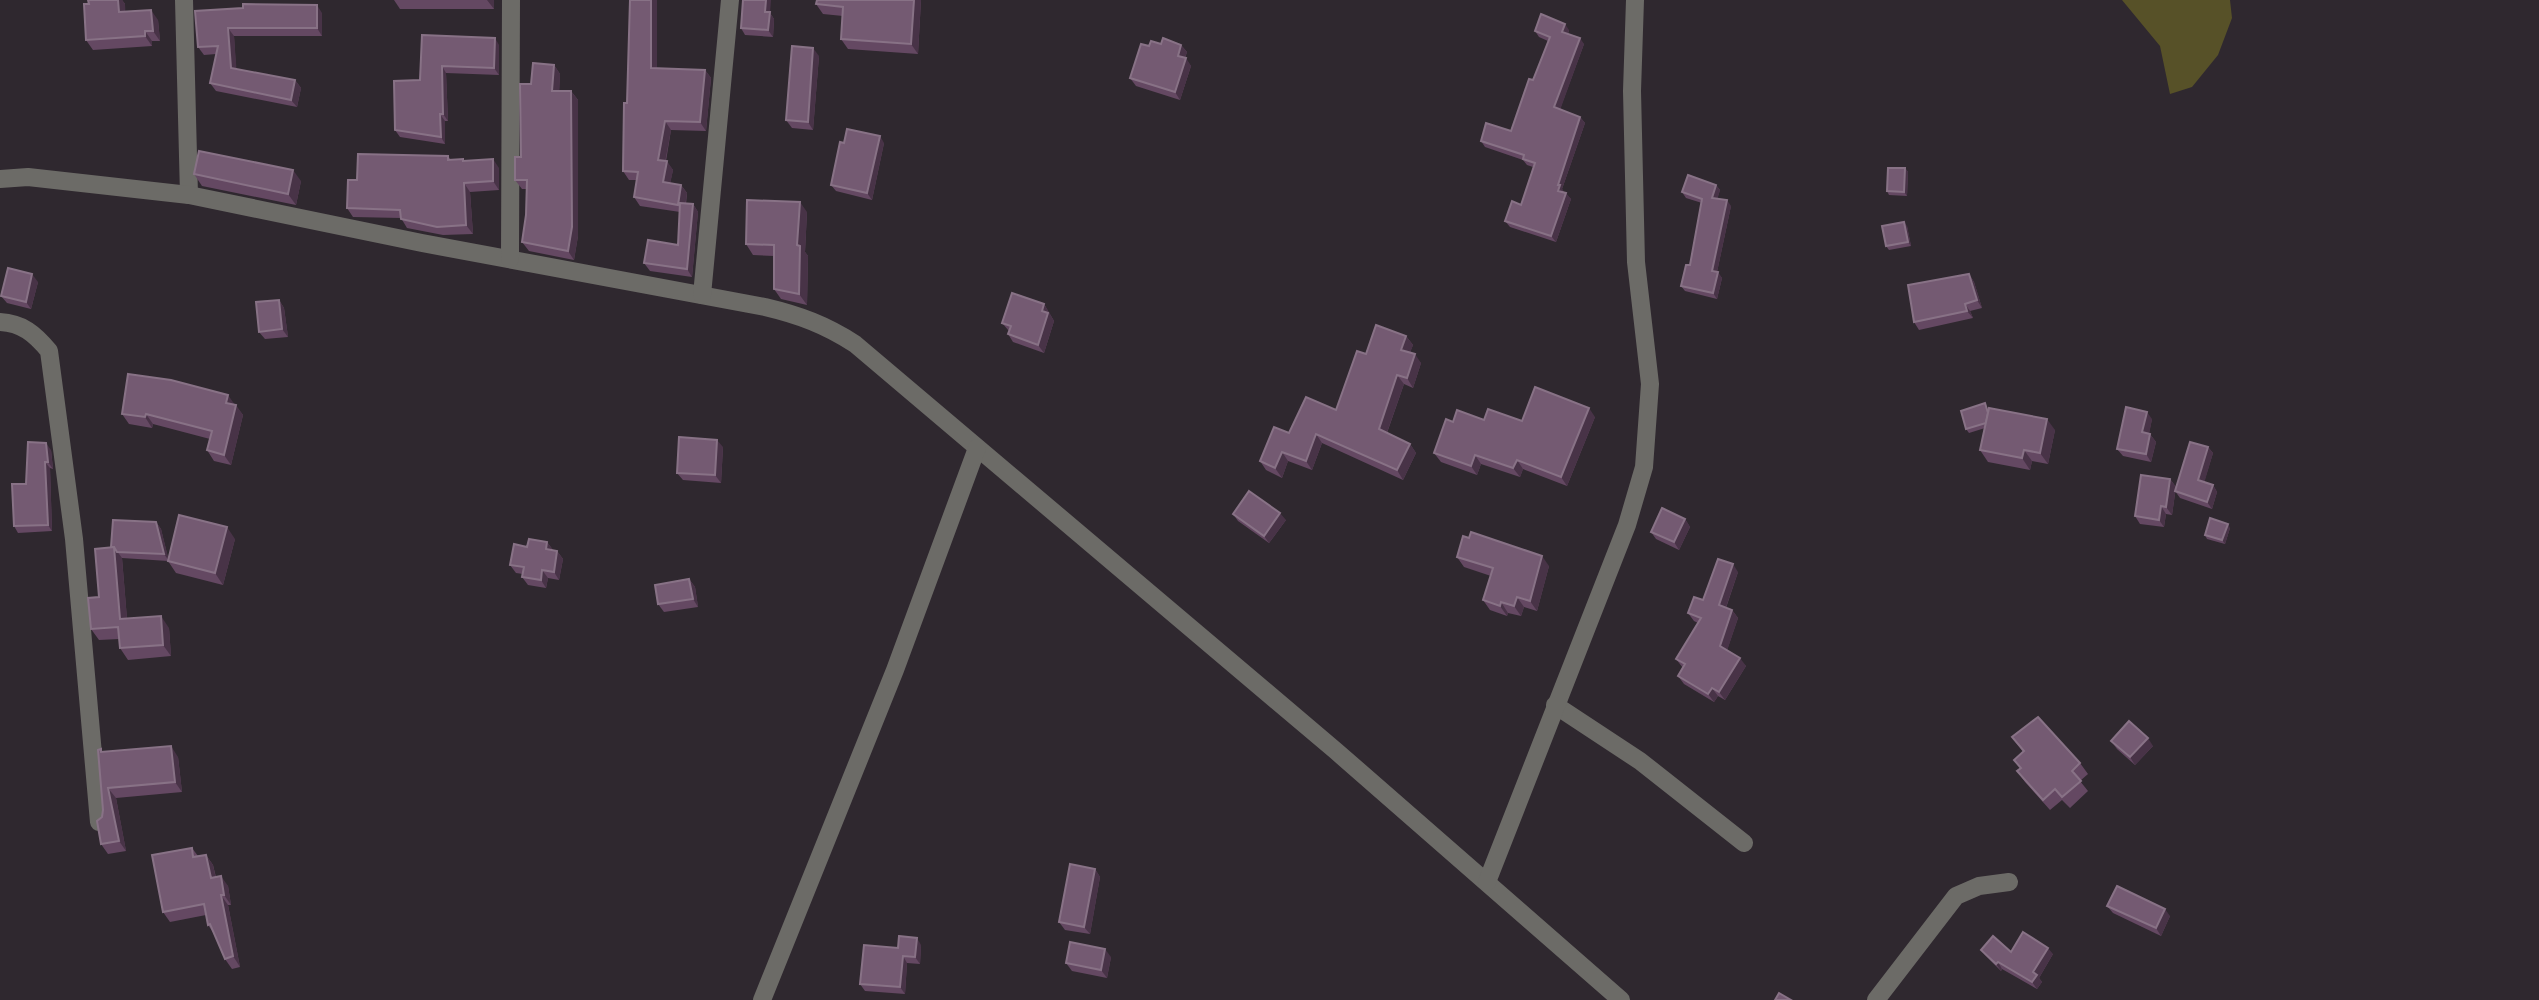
<svg xmlns="http://www.w3.org/2000/svg" width="2539" height="1000" font-family="Montserrat,sans-serif">
<rect width="100%" height="100%" fill="#2f282f"/>
<polygon fill="#575128" points="2122,0 2230,0 2232,18 2218,55 2192,87 2170,94 2160,46"/>
<g fill="none" stroke-linecap="round" stroke-linejoin="round">
<g stroke="#6c6b67" stroke-width="18">
<polyline points="184,0 189,195"/>
<path d="M 0,179 L 28,177 L 189,195 L 422,243 L 765,307 C 799,315 826,325 855,344 L 1336,751 L 1621,1000"/>
<polyline points="510,259 511,0"/>
<polyline points="702,295 730,0"/>
<path d="M 0,322 C 22,323 35,334 49,351 L 74,539 L 99,822"/>
<polyline points="1555,705 1640,761 1744,843"/>
<polyline points="1487,882 1627,525 1644,467 1650,384 1636,262 1632,91 1635,0"/>
<polyline points="762,1000 895,670 977,448"/>
<polyline points="1876,1000 1956,896 1979,886 2009,882"/>
</g>
</g>
<g fill="#644862">
<polygon points="88,0 122,0 125,4 125,11 158,20 160,41 152,41 152,46 93,50 86,40"/>
<polygon points="394,0 494,0 494,9 400,9"/>
<polygon points="657,0 657,68 705,70 711,78 706,131 671,130 666,161 673,170 670,183 681,185 687,193 686,204 693,204 698,212 692,277 650,271 644,263 678,245 680,212 640,206 634,197 637,180 629,180 623,171 627,103"/>
<polygon points="921,0 918,54 848,49 841,39 843,16 823,14 816,4"/>
<polygon points="195,11 322,13 322,36 234,36 236,69 295,80 301,88 297,107 216,91 210,83 216,54 204,55 198,47"/>
<polygon points="770,13 774,19 773,37 745,35 741,28"/>
<polygon points="1569,30 1568,34 1584,44 1560,109 1580,117 1585,123 1562,189 1564,192 1571,199 1556,242 1510,227 1505,221 1521,205 1533,167 1527,165 1523,160 1485,147 1481,141 1511,131 1533,80 1548,41 1539,37 1535,31"/>
<polygon points="422,35 499,45 499,75 446,73 448,121 445,121 445,144 400,137 395,130 420,80"/>
<polygon points="1161,44 1181,45 1187,52 1185,58 1191,66 1180,100 1136,86 1130,78 1149,46"/>
<polygon points="819,56 813,130 792,128 786,120"/>
<polygon points="554,65 560,74 559,91 571,91 578,100 578,236 574,260 529,251 522,242 526,215 527,189 522,189 515,180 521,157 531,84"/>
<polygon points="844,143 884,143 872,200 836,191 831,185"/>
<polygon points="448,156 451,160 464,161 499,168 499,190 470,192 473,234 443,235 407,228 401,218 353,217 347,208 357,180"/>
<polygon points="1905,168 1908,172 1907,196 1889,195 1887,191"/>
<polygon points="194,174 301,181 296,205 202,186"/>
<polygon points="1716,185 1720,190 1717,199 1731,206 1717,272 1722,278 1717,299 1685,291 1681,286 1690,265 1702,203 1686,198 1682,192"/>
<polygon points="807,212 805,252 808,256 807,305 781,299 774,289 774,256 753,255 746,244"/>
<polygon points="1907,226 1911,246 1889,250 1886,246"/>
<polygon points="1969,274 1974,282 1982,308 1970,311 1973,318 1919,330 1914,322"/>
<polygon points="38,282 31,309 7,303 1,296"/>
<polygon points="279,300 284,308 288,337 265,339 259,332"/>
<polygon points="1044,304 1054,321 1044,353 1013,342 1008,334 1009,331 1002,323"/>
<polygon points="1406,336 1413,345 1410,352 1421,363 1413,388 1404,384 1387,433 1410,444 1416,453 1403,480 1322,443 1312,470 1288,461 1282,478 1266,470 1260,461 1289,433 1336,410 1366,354"/>
<polygon points="235,405 243,415 231,465 214,461 207,450 210,439 153,424 152,428 129,424 122,414"/>
<polygon points="1987,407 1988,410 2055,430 2048,464 2032,461 2030,470 1988,462 1980,450 1985,428 1969,433 1966,429"/>
<polygon points="1595,417 1567,486 1523,469 1520,477 1481,464 1477,475 1441,462 1434,453 1453,422 1484,420 1522,421"/>
<polygon points="2152,419 2149,433 2156,442 2151,462 2123,456 2117,449"/>
<polygon points="723,447 721,483 683,480 677,473"/>
<polygon points="2208,447 2213,453 2204,482 2213,485 2217,492 2212,509 2180,498 2175,491"/>
<polygon points="51,450 53,469 50,468 52,531 18,533 14,526 26,484"/>
<polygon points="2170,479 2176,487 2172,515 2166,514 2164,527 2140,524 2135,516"/>
<polygon points="1233,514 1286,520 1269,543 1238,521"/>
<polygon points="1685,519 1690,527 1679,550 1656,539 1651,532"/>
<polygon points="156,522 161,529 168,558 235,539 223,585 176,573 168,561 122,558 127,619 169,628 171,656 128,660 120,648 119,639 99,640 91,629 111,547"/>
<polygon points="2230,528 2225,544 2207,539 2205,535"/>
<polygon points="547,542 553,550 557,551 563,559 559,580 548,578 546,588 528,585 522,577 523,574 516,573 510,565 527,547"/>
<polygon points="1457,557 1549,566 1537,611 1524,607 1521,616 1508,613 1507,616 1490,610 1483,600 1491,576 1464,567"/>
<polygon points="1738,572 1726,608 1732,610 1738,618 1727,650 1746,666 1725,700 1718,696 1714,702 1684,684 1678,676 1683,668 1676,659 1698,623 1694,621 1688,613"/>
<polygon points="689,579 695,587 698,607 664,612 658,604"/>
<polygon points="2012,737 2080,763 2088,774 2080,781 2088,791 2070,808 2062,800 2050,810 2025,782 2017,771 2020,768 2014,760 2023,752"/>
<polygon points="2111,741 2153,746 2135,765 2117,749"/>
<polygon points="103,752 178,757 182,792 116,798 126,851 108,854 101,844 102,817 103,810"/>
<polygon points="192,848 198,856 206,855 213,865 216,877 228,886 231,905 228,905 240,967 232,969 225,959 215,935 208,925 206,915 170,922 163,912"/>
<polygon points="1095,869 1100,877 1090,934 1065,930 1059,922"/>
<polygon points="2107,906 2170,916 2161,936 2113,913"/>
<polygon points="921,945 920,964 907,963 905,994 865,991 860,984 898,948"/>
<polygon points="1981,950 2011,952 2053,954 2039,978 2042,982 2037,989 2002,969 2001,971 1986,956"/>
<polygon points="1111,957 1107,978 1072,971 1066,963"/>
</g>
<g fill="#483347">
<polygon points="116,0 122,0 125,4 126,22 119,12"/>
<polygon points="487,0 494,0 494,9"/>
<polygon points="651,0 657,0 657,76 651,68"/>
<polygon points="766,0 771,0 770,13 774,19 773,37 768,30 765,12"/>
<polygon points="914,0 921,0 918,54 911,44"/>
<polygon points="317,5 322,13 322,36 317,28"/>
<polygon points="151,10 158,20 160,41 153,31"/>
<polygon points="1565,24 1569,30 1566,38 1562,32"/>
<polygon points="228,28 234,36 237,76 231,68"/>
<polygon points="145,31 152,41 152,46 145,36"/>
<polygon points="495,38 499,45 499,75 494,68"/>
<polygon points="1580,38 1584,44 1559,113 1554,107"/>
<polygon points="1181,45 1187,52 1183,63 1178,56"/>
<polygon points="813,48 819,56 813,130 808,122"/>
<polygon points="1186,58 1191,66 1180,100 1175,92"/>
<polygon points="554,65 560,74 559,100 552,91"/>
<polygon points="442,66 446,73 448,121 443,114"/>
<polygon points="705,70 711,78 706,131 700,122"/>
<polygon points="295,80 301,88 297,107 291,100"/>
<polygon points="571,91 578,100 578,236 574,260 568,251"/>
<polygon points="440,114 445,121 445,144 441,137"/>
<polygon points="1580,117 1585,123 1562,189 1564,192 1562,197 1558,191 1558,185"/>
<polygon points="665,121 671,130 664,168 658,160"/>
<polygon points="880,136 884,143 872,200 867,193"/>
<polygon points="493,159 499,168 499,190 493,181"/>
<polygon points="667,161 673,170 669,190 663,182"/>
<polygon points="1905,168 1908,172 1907,196 1904,192"/>
<polygon points="293,170 301,181 296,205 288,194"/>
<polygon points="464,183 470,192 473,234 466,225"/>
<polygon points="681,185 687,193 684,213 678,205"/>
<polygon points="1716,185 1720,190 1716,204 1712,198"/>
<polygon points="1566,193 1571,199 1556,242 1551,236"/>
<polygon points="1727,200 1731,206 1716,277 1712,271"/>
<polygon points="800,202 807,212 805,252 808,256 807,305 799,294 797,245"/>
<polygon points="693,204 698,212 692,277 687,269"/>
<polygon points="1904,222 1907,226 1911,246 1908,242"/>
<polygon points="1718,272 1722,278 1717,299 1713,293"/>
<polygon points="32,274 38,282 31,309 26,302"/>
<polygon points="1969,274 1974,282 1982,308 1977,300"/>
<polygon points="279,300 284,308 288,337 282,329"/>
<polygon points="1044,304 1054,321 1044,353 1038,345 1042,311"/>
<polygon points="1965,304 1970,311 1973,318 1967,311"/>
<polygon points="1406,336 1413,345 1408,359 1401,350"/>
<polygon points="1415,354 1421,363 1413,388 1407,378"/>
<polygon points="1397,375 1404,384 1385,438 1379,429"/>
<polygon points="228,395 235,405 226,403"/>
<polygon points="236,405 243,415 231,465 224,455"/>
<polygon points="1589,408 1595,417 1567,486 1561,477"/>
<polygon points="2147,412 2152,419 2148,440 2142,432"/>
<polygon points="146,414 153,424 152,428 145,417"/>
<polygon points="2047,419 2055,430 2048,464 2040,453"/>
<polygon points="1316,434 1322,443 1312,470 1306,461"/>
<polygon points="2150,434 2156,442 2151,462 2146,454"/>
<polygon points="717,440 723,447 721,483 715,475"/>
<polygon points="46,443 51,450 53,469 48,462"/>
<polygon points="1410,444 1416,453 1403,480 1397,470"/>
<polygon points="2208,447 2213,453 2203,487 2198,480"/>
<polygon points="2024,450 2032,461 2030,470 2022,458"/>
<polygon points="1282,452 1288,461 1282,478 1275,468"/>
<polygon points="1475,455 1481,464 1477,475 1471,466"/>
<polygon points="1517,460 1523,469 1520,477 1513,468"/>
<polygon points="45,462 50,468 52,531 48,525"/>
<polygon points="2170,479 2176,487 2172,515 2166,507"/>
<polygon points="2213,485 2217,492 2212,509 2207,502"/>
<polygon points="2161,506 2166,514 2164,527 2159,520"/>
<polygon points="1280,513 1286,520 1269,543 1264,536"/>
<polygon points="1685,519 1690,527 1679,550 1674,542"/>
<polygon points="156,522 161,529 169,561 164,554"/>
<polygon points="2228,524 2230,528 2225,544 2222,540"/>
<polygon points="227,527 235,539 223,585 215,573"/>
<polygon points="547,542 553,550 552,557 546,549"/>
<polygon points="114,547 122,558 128,631 120,619"/>
<polygon points="557,551 563,559 559,580 554,572"/>
<polygon points="1542,556 1549,566 1537,611 1530,601"/>
<polygon points="1733,564 1738,572 1724,613 1719,605"/>
<polygon points="542,570 548,578 546,588 541,580"/>
<polygon points="689,579 695,587 698,607 693,599"/>
<polygon points="1517,597 1524,607 1521,616 1514,606"/>
<polygon points="1501,602 1508,613 1507,616 1500,606"/>
<polygon points="1732,610 1738,618 1726,654 1720,646"/>
<polygon points="161,616 169,628 171,656 163,645"/>
<polygon points="1740,658 1746,666 1725,700 1719,692"/>
<polygon points="1712,688 1718,696 1714,702 1708,694"/>
<polygon points="2148,738 2153,746 2135,765 2130,757"/>
<polygon points="171,746 178,757 182,792 175,782"/>
<polygon points="108,788 116,798 126,851 119,841"/>
<polygon points="206,855 213,865 218,888 211,878"/>
<polygon points="1095,869 1100,877 1090,934 1084,927"/>
<polygon points="221,876 228,886 231,905 224,895"/>
<polygon points="221,895 228,905 240,967 233,956"/>
<polygon points="2165,909 2170,916 2161,936 2156,928"/>
<polygon points="917,938 921,945 920,964 915,957"/>
<polygon points="2048,948 2053,954 2039,978 2042,982 2037,989 2032,982 2033,972"/>
<polygon points="1105,949 1111,957 1107,978 1101,970"/>
<polygon points="903,956 907,963 905,994 900,987"/>
<polygon points="1998,962 2002,969 2001,971 1996,964"/>
</g>
<g fill="#745a72" stroke="#887286" stroke-width="2">
<polygon points="88,0 118,0 119,12 151,10 153,31 145,31 145,36 86,40 84,4 89,4"/>
<polygon points="630,0 651,0 651,68 705,70 700,122 665,121 658,160 667,161 663,182 681,185 678,205 634,197 638,172 623,171 624,103 627,103"/>
<polygon points="743,0 766,0 765,12 770,12 768,30 741,28"/>
<polygon points="817,0 914,0 911,44 841,39 843,7 816,4"/>
<polygon points="243,4 317,5 317,28 228,28 231,68 295,80 291,100 210,83 218,46 198,47 195,11 243,8"/>
<polygon points="1541,14 1565,24 1562,32 1580,38 1554,107 1580,117 1558,185 1560,185 1558,191 1566,193 1551,236 1505,221 1512,201 1521,205 1535,163 1523,159 1524,155 1481,141 1486,123 1511,131 1529,79 1533,80 1550,37 1535,31"/>
<polygon points="422,35 495,38 494,68 442,66 443,114 440,114 441,137 395,130 394,81 420,80"/>
<polygon points="1163,38 1181,45 1178,56 1186,58 1175,92 1130,78 1141,44 1149,46 1151,41 1161,44"/>
<polygon points="792,46 813,48 808,122 786,120"/>
<polygon points="533,63 554,65 552,91 571,91 572,227 568,251 522,242 526,215 527,180 515,180 515,157 521,157 520,84 531,84"/>
<polygon points="847,129 880,136 867,193 831,185 840,142 844,143"/>
<polygon points="199,151 293,170 288,194 194,174"/>
<polygon points="358,154 448,156 448,160 463,159 463,161 493,159 493,181 464,183 466,225 437,227 401,219 400,210 347,208 348,180 357,180"/>
<polygon points="1888,168 1905,168 1904,192 1887,191"/>
<polygon points="1688,175 1716,185 1712,198 1727,200 1712,271 1718,272 1713,293 1681,286 1686,265 1690,265 1702,199 1682,192"/>
<polygon points="747,200 800,202 797,245 800,246 799,294 774,289 774,245 746,244"/>
<polygon points="680,203 693,204 687,269 644,263 648,240 678,245"/>
<polygon points="1904,222 1908,242 1886,246 1882,226"/>
<polygon points="8,268 32,274 26,302 1,296"/>
<polygon points="1969,274 1977,300 1965,304 1967,311 1914,322 1908,285"/>
<polygon points="1012,293 1044,304 1042,311 1048,313 1038,345 1008,334 1011,326 1002,323"/>
<polygon points="279,300 282,329 259,332 256,302"/>
<polygon points="1376,325 1406,336 1401,350 1415,354 1407,378 1397,375 1379,429 1410,444 1397,470 1316,434 1306,461 1282,452 1275,468 1260,461 1274,427 1289,433 1306,397 1336,410 1357,351 1366,354"/>
<polygon points="128,374 171,380 228,395 226,403 236,405 224,455 207,450 212,431 146,414 145,417 122,414"/>
<polygon points="1535,387 1589,408 1561,477 1517,460 1513,468 1475,455 1471,466 1434,453 1446,419 1453,422 1457,410 1484,420 1488,409 1522,421"/>
<polygon points="1985,403 1988,413 1986,423 1966,429 1961,411"/>
<polygon points="2126,407 2147,412 2142,432 2150,434 2146,454 2117,449"/>
<polygon points="1989,408 2047,419 2040,453 2024,450 2022,458 1980,450"/>
<polygon points="679,437 717,440 715,475 677,473"/>
<polygon points="28,442 46,443 48,462 45,462 48,525 14,526 12,484 26,484"/>
<polygon points="2190,442 2208,447 2198,480 2213,485 2207,502 2175,491"/>
<polygon points="2141,475 2170,479 2166,507 2161,506 2159,520 2135,516"/>
<polygon points="1249,491 1280,513 1264,536 1233,514"/>
<polygon points="1662,508 1685,519 1674,542 1651,532"/>
<polygon points="179,515 227,527 215,573 168,561"/>
<polygon points="2210,518 2228,524 2222,540 2205,535"/>
<polygon points="113,520 156,522 164,554 117,552 114,547 111,547"/>
<polygon points="1471,532 1542,556 1530,601 1517,597 1514,606 1501,602 1500,606 1483,600 1493,568 1457,557 1463,536 1469,538"/>
<polygon points="529,539 547,542 546,549 557,551 554,572 542,570 541,580 522,577 524,567 510,565 514,544 527,547"/>
<polygon points="114,547 120,619 161,616 163,645 120,648 118,627 91,629 88,598 99,597 95,549"/>
<polygon points="1718,559 1733,564 1719,605 1732,610 1720,646 1740,658 1719,692 1712,688 1708,694 1678,676 1685,664 1676,659 1701,618 1688,613 1694,597 1703,600"/>
<polygon points="689,579 693,599 658,604 655,585"/>
<polygon points="2038,717 2080,763 2072,771 2081,781 2062,797 2055,789 2043,800 2017,771 2021,768 2014,760 2024,751 2012,737"/>
<polygon points="2129,721 2148,738 2130,757 2111,741"/>
<polygon points="171,746 175,782 108,788 119,841 101,844 97,821 102,817 103,810 98,750 101,749 101,752"/>
<polygon points="192,848 193,857 206,855 211,878 221,876 224,895 221,895 233,956 225,959 210,924 208,925 204,904 163,912 152,855"/>
<polygon points="1070,864 1095,869 1084,927 1059,922"/>
<polygon points="2117,886 2165,909 2156,928 2107,906"/>
<polygon points="2023,932 2048,948 2033,972 2037,975 2032,982 1998,962 1996,964 1981,950 1993,936 2011,952"/>
<polygon points="899,936 917,938 915,957 903,956 900,987 860,984 864,945 898,948"/>
<polygon points="1070,942 1105,949 1101,970 1066,963"/>
<polygon points="1779,993 1791,1000 1775,1000"/>
</g>
</svg>
